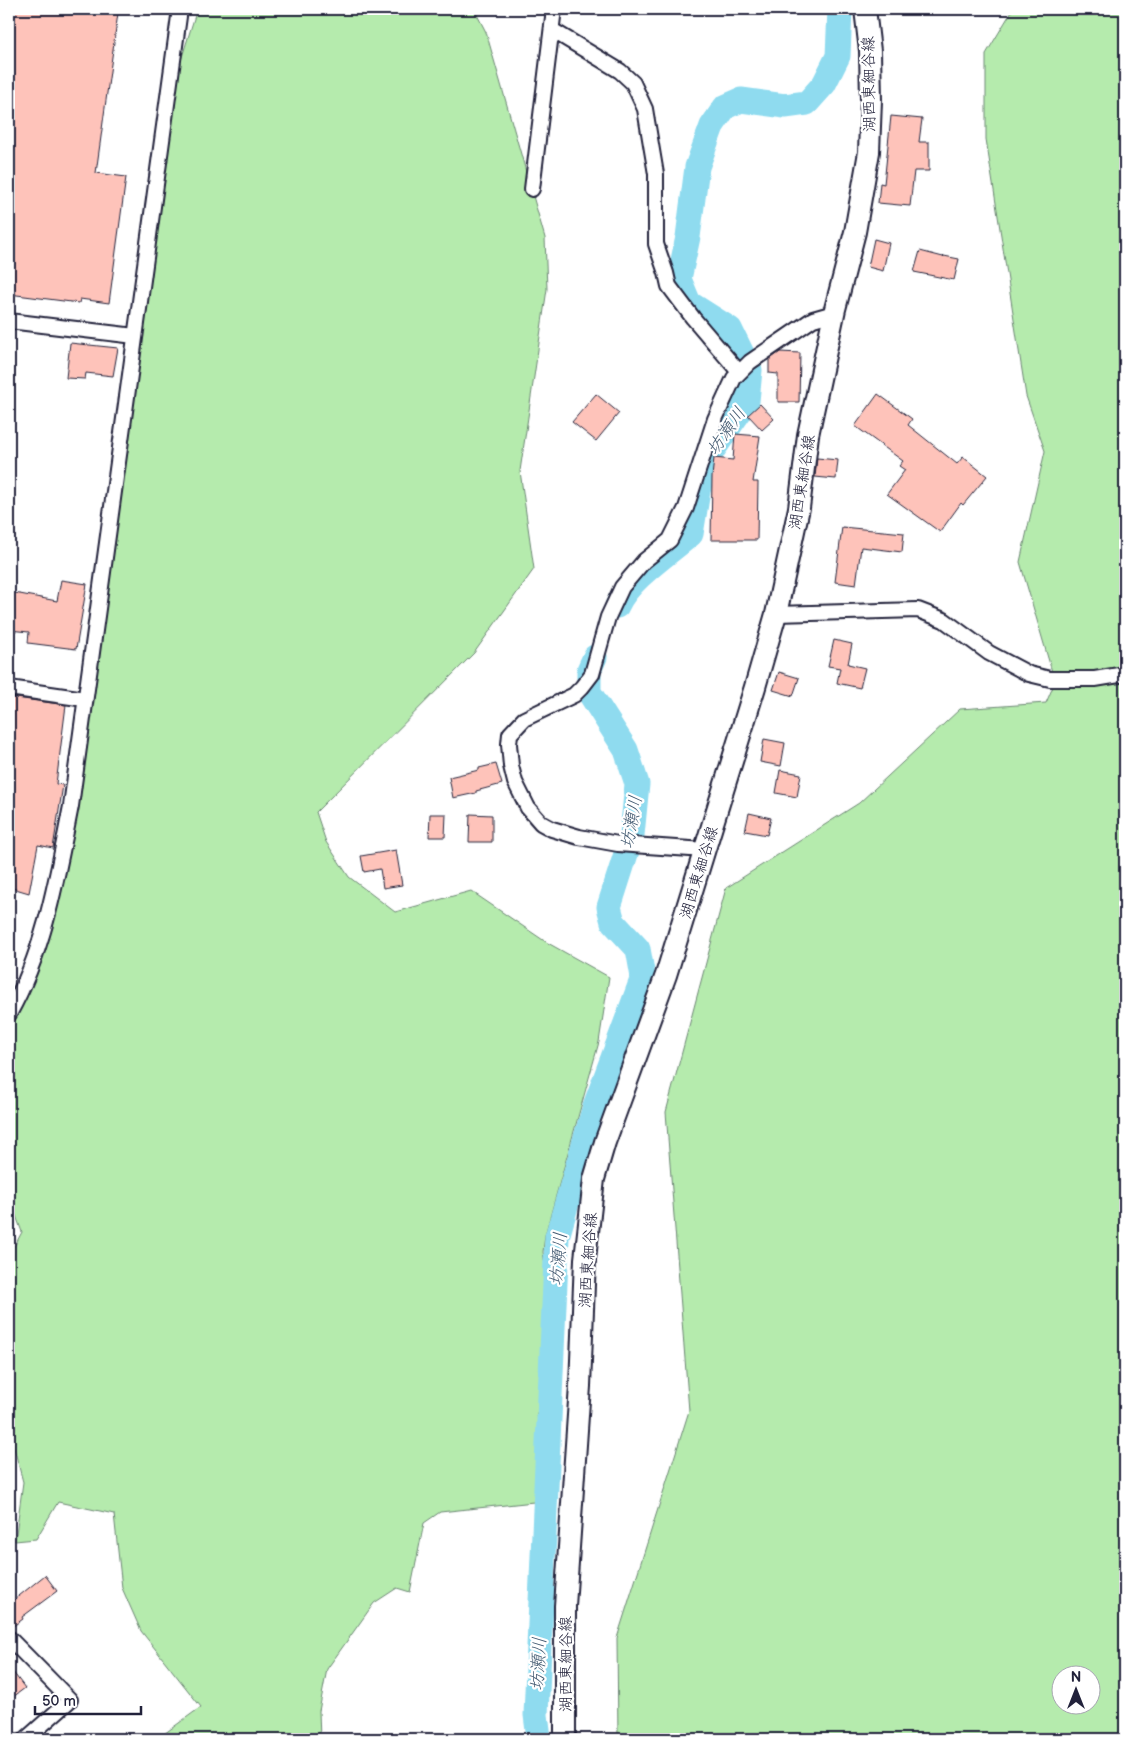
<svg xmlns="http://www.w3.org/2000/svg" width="1134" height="1748" font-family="'Balsamiq Sans','Klee One',sans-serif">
<rect width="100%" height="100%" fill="#fff"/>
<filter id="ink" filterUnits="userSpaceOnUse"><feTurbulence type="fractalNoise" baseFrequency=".02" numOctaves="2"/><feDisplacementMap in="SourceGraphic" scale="10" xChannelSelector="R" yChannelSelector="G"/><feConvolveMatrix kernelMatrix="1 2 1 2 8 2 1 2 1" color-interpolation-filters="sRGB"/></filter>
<g filter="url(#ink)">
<g fill="#b5ebad" stroke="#6c8674" fill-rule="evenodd">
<polygon points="197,9 474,9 486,32 545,238 547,289 520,471 534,569 474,653 316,812 326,842 349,877 395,912 471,891 546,942 609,977 599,1042 545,1235 543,1252 549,1293 545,1324 543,1382 537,1415 541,1434 539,1463 540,1482 534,1502 440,1512 424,1523 410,1592 397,1588 374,1603 327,1669 319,1711 320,1739 157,1739 201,1707 141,1631 122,1588 114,1514 58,1502 36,1539 15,1541 23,1482 13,1444 9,1404 9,1334 11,1319 9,1316 9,1256 22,1232 9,1197 9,1018 50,904 177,73"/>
<path d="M 1013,9 L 1125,9 L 1125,1739 L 618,1739 L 617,1638 L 689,1411 L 666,1112 L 726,888 L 859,803 L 960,709 L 1046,703 L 1055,682 L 1020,562 L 1045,451 L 1026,396 L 986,139 L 986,54 ZM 1062,1676 L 1092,1676 L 1092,1706 L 1062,1706 Z"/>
</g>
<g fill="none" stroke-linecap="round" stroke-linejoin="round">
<g stroke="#8fdbef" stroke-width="25">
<path d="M 617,606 C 628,580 669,553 691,534 L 698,491 L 706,460 L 747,401 L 750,370 L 730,329 L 689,303 L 679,279 L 688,237 L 697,167 L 712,126 L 725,107 L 741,100 L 785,106 L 807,103 L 824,84 L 838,56 L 840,9"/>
<polyline points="539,1739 536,1715 557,1237 595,1106 643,977 638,949 613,922 609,907 632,835 637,784 626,750 589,692 589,670 595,657"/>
</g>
</g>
<g fill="#fec3ba" stroke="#22223b">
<polygon points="9,9 87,9 118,13 96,173 126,177 109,303 80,299 79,303 9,294"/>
<polygon points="891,116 922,119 919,142 929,142 929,171 914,171 910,206 878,203 880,183 884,184"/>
<polygon points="874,239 889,243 883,271 868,267"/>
<polygon points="920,251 943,257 944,256 959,259 954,280 914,272"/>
<polygon points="70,343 118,348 113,376 86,373 85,379 66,378"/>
<polygon points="780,352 800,353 799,402 778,402 778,374 769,373 769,360"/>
<polygon points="596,394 619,413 596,441 572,422"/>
<polygon points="878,394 912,419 908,425 957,464 963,457 987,476 963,505 961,503 940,532 887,494 905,470 899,466 903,461 855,426"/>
<polygon points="760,404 774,419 762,430 748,415"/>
<polygon points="735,434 760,436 753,482 758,482 757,540 711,540 712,477 714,458 733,460"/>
<polygon points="817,458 838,460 836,479 815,477"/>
<polygon points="842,527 904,533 902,552 861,547 856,585 835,582"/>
<polygon points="61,580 87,584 76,649 28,643 29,632 9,630 9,592 57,601"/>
<polygon points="834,640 852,644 848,664 865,668 860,688 837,683 840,668 828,666"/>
<polygon points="779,672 799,678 793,696 773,690"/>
<polygon points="9,697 66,705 56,784 63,785 53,848 38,845 29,893 9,887"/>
<polygon points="764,739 785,743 781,766 760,762"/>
<polygon points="496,764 502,784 476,791 476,793 453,798 449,777 479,770 479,768"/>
<polygon points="780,770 801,774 797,797 776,793"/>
<polygon points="749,813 771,818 767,835 745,831"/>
<polygon points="430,814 446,814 445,837 429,837"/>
<polygon points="470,814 492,815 492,842 469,842"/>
<polygon points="396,850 402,885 383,888 380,869 364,872 361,856"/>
<polygon points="45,1575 57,1591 22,1617 23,1619 9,1629 9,1604"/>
<polygon points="9,1667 25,1688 9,1700"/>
</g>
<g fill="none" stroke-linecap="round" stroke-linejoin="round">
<g stroke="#22223b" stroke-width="18">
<g id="minor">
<polyline points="552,30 620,71 633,83 645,109 656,174 656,244 666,273 669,286 693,318 739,372"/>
<polyline points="532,189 554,9"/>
<polyline points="9,321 135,336"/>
<polyline points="776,614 918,610 944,620 989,653 1029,674 1050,679 1095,679 1125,674"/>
<polyline points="9,688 85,699"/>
<polyline points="705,850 618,844 579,837 552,829 541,823 528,808 515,782 511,766 509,744 510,734 524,719 574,695 582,687 592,674 608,617 622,587 644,561 670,540 686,508 715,419 734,378 750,362 813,319 834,313"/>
<path d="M 9,1014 C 45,950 57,877 71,806 L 180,9"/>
<polyline points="9,1638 70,1700 26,1739"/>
</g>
</g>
<g stroke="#22223b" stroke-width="24">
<polyline id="secondary" points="565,1739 565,1606 580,1386 585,1259 594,1179 605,1142 666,975 755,687 776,614 799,508 808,435 835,309 855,232 869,152 871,100 870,51 865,9"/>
</g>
<use href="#minor" stroke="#fff" stroke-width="14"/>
<use href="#secondary" stroke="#fff" stroke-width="20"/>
</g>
</g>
<g text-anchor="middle" stroke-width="4.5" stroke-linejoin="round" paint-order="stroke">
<g font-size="16" fill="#22223b" stroke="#fff">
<text transform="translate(868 84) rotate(-91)" y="6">湖西東細谷線</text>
<text transform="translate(801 482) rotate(-81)" y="6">湖西東細谷線</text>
<text transform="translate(698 872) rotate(-73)" y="6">湖西東細谷線</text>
<text transform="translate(587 1260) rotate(-86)" y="6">湖西東細谷線</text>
<text transform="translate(565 1664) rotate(-90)" y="6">湖西東細谷線</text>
</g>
<g font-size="18" font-style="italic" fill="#435a71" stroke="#fff">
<text transform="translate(726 431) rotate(-55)" y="6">坊瀬川</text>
<text transform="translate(631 822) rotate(-80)" y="6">坊瀬川</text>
<text transform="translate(558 1259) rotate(-85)" y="6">坊瀬川</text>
<text transform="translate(538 1664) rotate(-87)" y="6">坊瀬川</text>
</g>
</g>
<rect width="1134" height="1748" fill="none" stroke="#fff" stroke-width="30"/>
<rect x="15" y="15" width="1104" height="1718" fill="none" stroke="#22223b" stroke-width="2" filter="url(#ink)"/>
<g transform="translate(1076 1690)"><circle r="24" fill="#ffffff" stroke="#a7a7b1"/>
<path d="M0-4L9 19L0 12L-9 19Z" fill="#22223b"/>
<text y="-8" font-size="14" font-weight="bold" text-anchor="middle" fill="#22223b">N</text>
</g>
<path d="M35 1706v8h106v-8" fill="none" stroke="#22223b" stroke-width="2.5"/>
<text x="42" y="1706" font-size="15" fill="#22223b" stroke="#ffffff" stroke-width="4" paint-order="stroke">50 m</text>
</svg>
